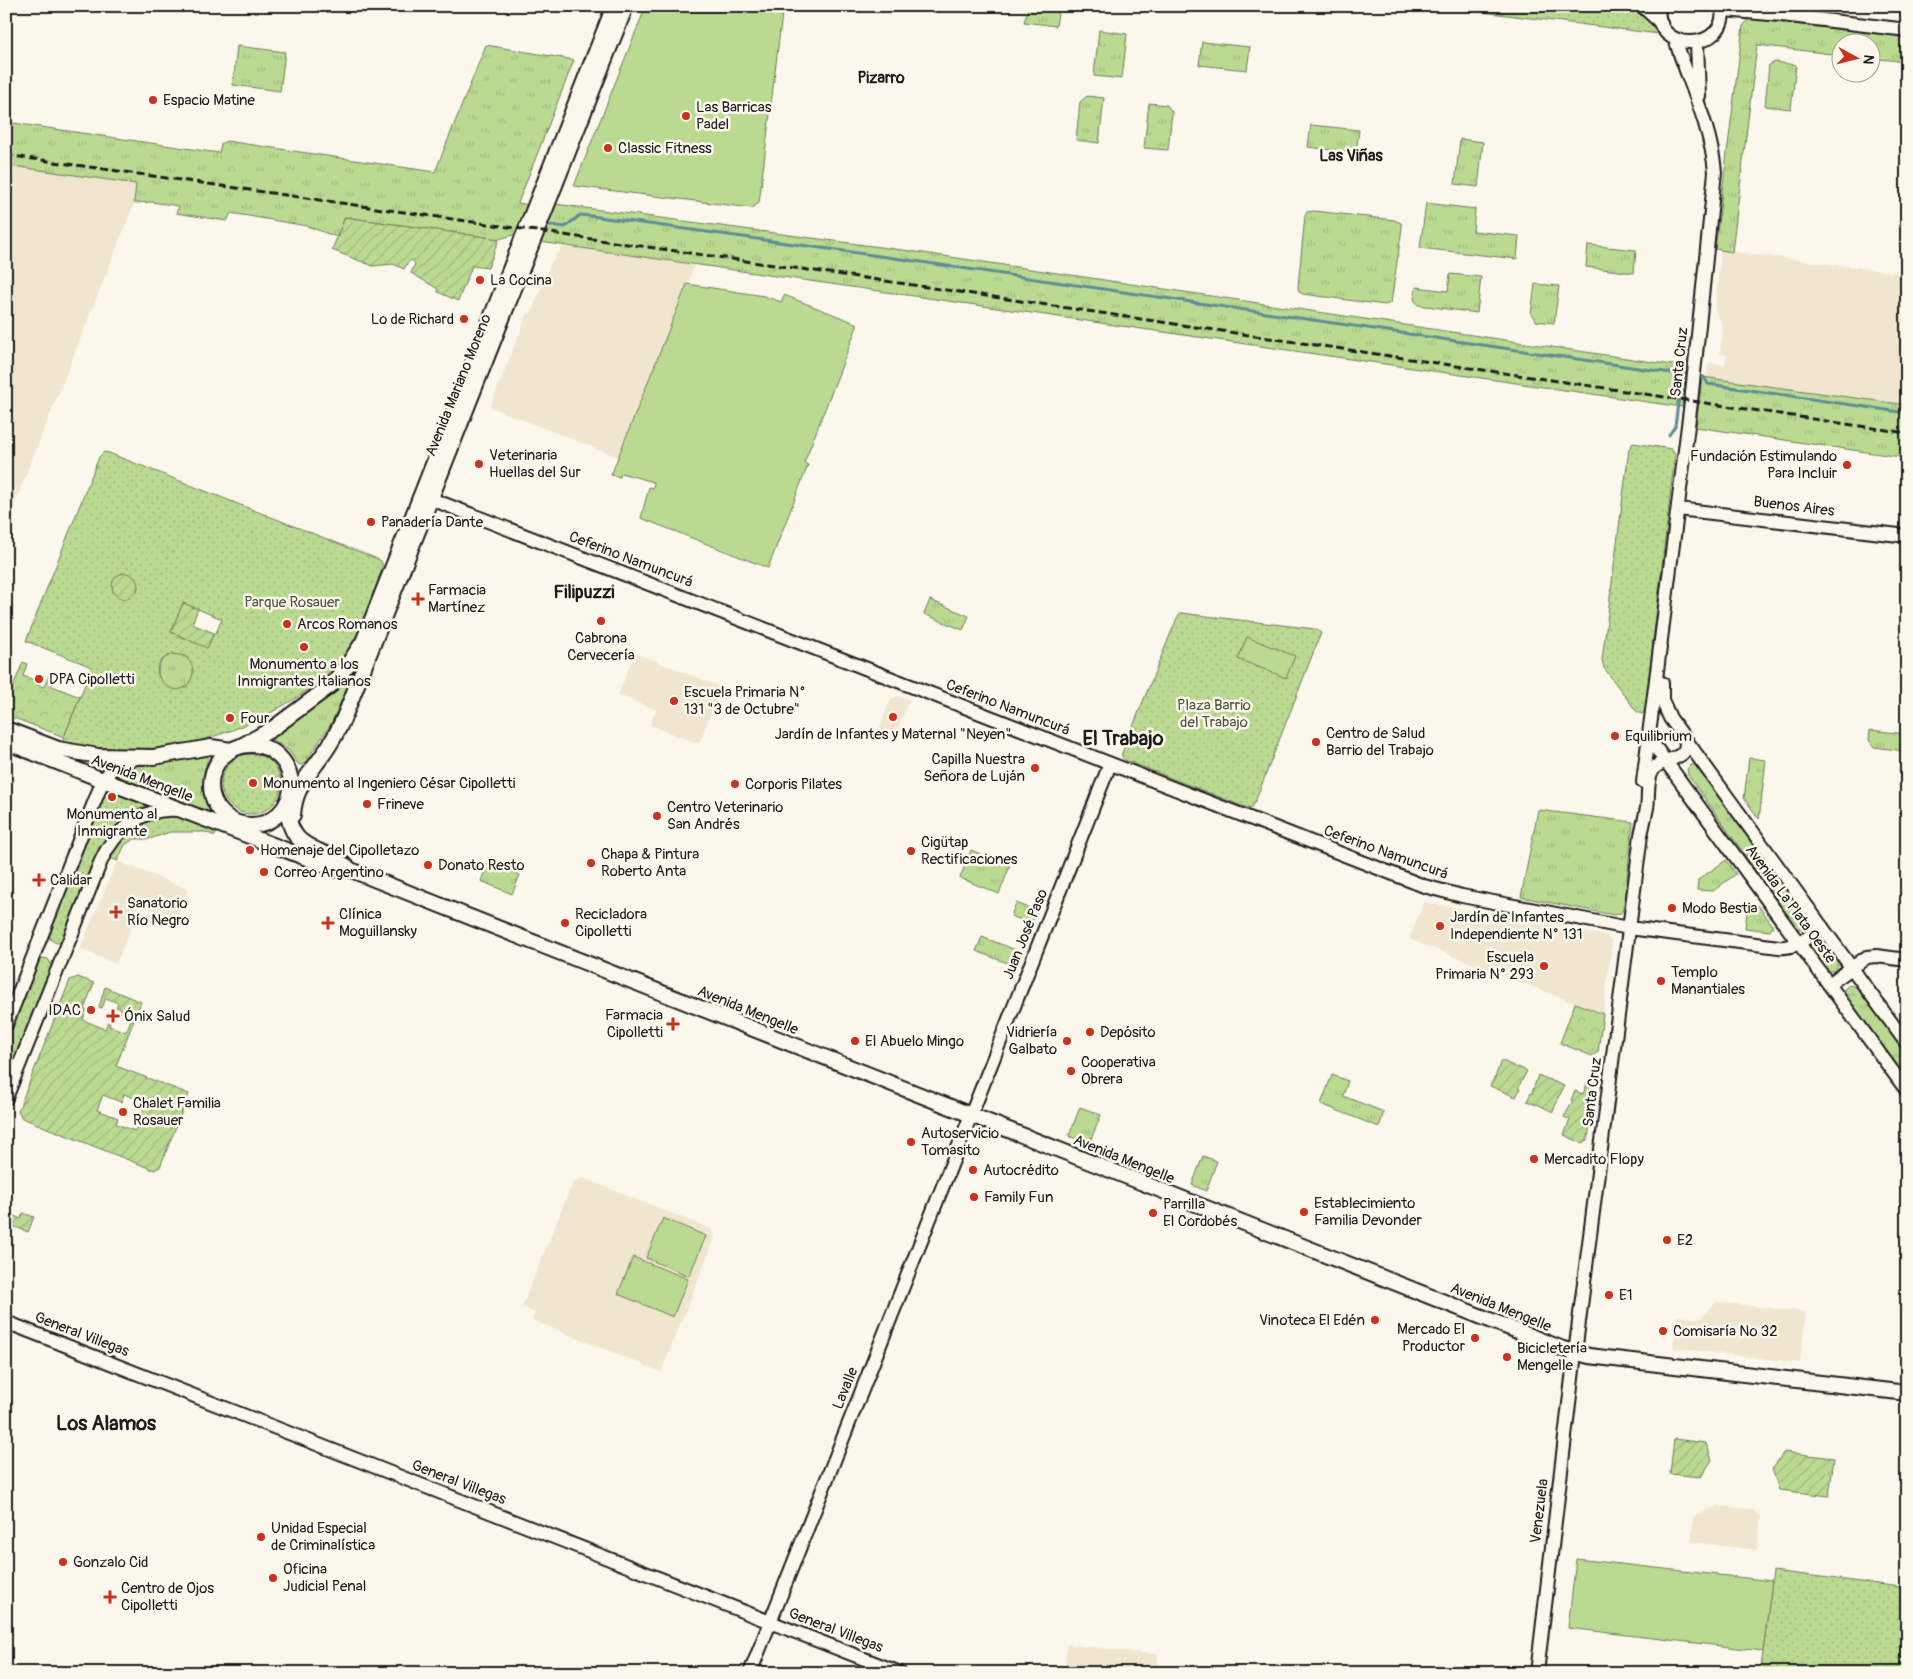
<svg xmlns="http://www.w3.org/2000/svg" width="1913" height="1679" font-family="Pangolin,sans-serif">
<defs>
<pattern id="grass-tufts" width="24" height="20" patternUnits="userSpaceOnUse" patternTransform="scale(1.25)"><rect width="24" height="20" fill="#bada92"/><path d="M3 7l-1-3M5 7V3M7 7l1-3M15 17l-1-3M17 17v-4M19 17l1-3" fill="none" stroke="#9fba7d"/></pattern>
<pattern id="forest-crowns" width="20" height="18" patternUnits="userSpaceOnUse" patternTransform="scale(1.25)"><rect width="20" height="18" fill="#bada92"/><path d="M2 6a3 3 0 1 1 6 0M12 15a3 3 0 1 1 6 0" fill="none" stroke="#9fba7d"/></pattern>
<pattern id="park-dots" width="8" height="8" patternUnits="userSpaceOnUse" patternTransform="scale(1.25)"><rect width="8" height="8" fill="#bada92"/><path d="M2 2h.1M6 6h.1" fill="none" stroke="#9fba7d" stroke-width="1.8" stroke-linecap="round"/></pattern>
<pattern id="garden-furrows" width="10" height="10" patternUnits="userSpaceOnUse" patternTransform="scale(1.25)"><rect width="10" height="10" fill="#bada92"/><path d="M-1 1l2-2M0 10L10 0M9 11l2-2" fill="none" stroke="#9fba7d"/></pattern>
</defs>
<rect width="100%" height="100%" fill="#fbf7ec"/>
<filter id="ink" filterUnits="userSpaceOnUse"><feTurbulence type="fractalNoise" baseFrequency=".02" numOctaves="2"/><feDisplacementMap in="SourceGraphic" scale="10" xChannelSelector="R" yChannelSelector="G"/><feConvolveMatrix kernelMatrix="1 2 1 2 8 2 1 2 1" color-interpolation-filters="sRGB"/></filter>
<g filter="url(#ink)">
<g fill="#f0e5cf">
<polygon points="6,165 136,184 134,204 6,525"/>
<polygon points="563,245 695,264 618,457 490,407 528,312 531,313 550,265"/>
<polygon points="1721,250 1907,274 1907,405 1707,378 1708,363 1725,365 1727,355 1720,354 1723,326 1715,310"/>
<polygon points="635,653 721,687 699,744 650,725 656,710 618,695"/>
<polygon points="898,696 909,700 894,738 878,732 891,699"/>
<polygon points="117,861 188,889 176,919 140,905 116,964 80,949"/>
<polygon points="1424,902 1607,936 1612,942 1603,1014 1409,939"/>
<polygon points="583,1178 711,1229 715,1238 661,1372 532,1320 535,1313 522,1307 573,1182"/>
<polygon points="1716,1302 1806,1312 1800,1363 1673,1348 1677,1316 1700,1319"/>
<polygon points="1718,1506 1752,1509 1761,1517 1757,1550 1691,1542 1694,1516"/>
<polygon points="1067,1644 1158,1655 1156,1673 1064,1673"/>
</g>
<g fill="url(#grass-tufts)" stroke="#6b7b57">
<polygon points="1029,6 1059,6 1056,26 1024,22"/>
<polygon points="1749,19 1907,37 1907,62 1871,58 1870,42 1840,42 1840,55 1757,45 1732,252 1715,249 1743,26"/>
<polygon points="1099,30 1127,34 1122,79 1094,76"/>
<polygon points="1202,42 1250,47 1247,70 1199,65"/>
<polygon points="486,45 574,60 518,203 529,205 517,234 499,239 345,217 337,237 307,226 231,213 227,221 176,213 179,206 152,202 134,203 136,184 6,165 6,122 219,153 221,144 226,141 435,172"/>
<polygon points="237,46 285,52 280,91 233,85"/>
<polygon points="1775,62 1796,65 1791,109 1765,106 1769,65"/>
<polygon points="1087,96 1104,98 1099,143 1076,140 1080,102"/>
<polygon points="1149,103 1167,105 1172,112 1168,150 1144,148"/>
<polygon points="1311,125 1359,130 1356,153 1308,147"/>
<polygon points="1460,139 1483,142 1478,187 1455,184"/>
<polygon points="1426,203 1475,209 1473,231 1519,236 1517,259 1420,248"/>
<polygon points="555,204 910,251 1686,367 1682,407 540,242"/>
<polygon points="1314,211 1394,220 1401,223 1402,228 1391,303 1385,305 1303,294 1299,292 1298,287 1305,216 1307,212"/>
<polygon points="1588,245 1636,250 1634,273 1586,267"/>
<polygon points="1450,274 1481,277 1477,313 1418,305 1414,299 1416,287 1448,291"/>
<polygon points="1535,284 1559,286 1554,323 1536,321 1531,314"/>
<polygon points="1702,377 1907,405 1907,458 1696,427"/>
<polygon points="930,600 969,616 963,630 924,614"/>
<circle cx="176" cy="672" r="18"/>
<polygon points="343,684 347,684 347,687 331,724 304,764 299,765 289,751 269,737 318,704"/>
<polygon points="1870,730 1906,734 1905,751 1874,747 1869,740"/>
<path d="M 207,755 L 208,758 C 202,778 203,791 210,810 L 208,813 L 118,777 L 119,772 L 125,767 L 164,763 Z"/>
<polygon points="1749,758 1766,760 1759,819 1744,798"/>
<polygon points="1691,765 1696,765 1699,767 1807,918 1808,923 1804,928 1800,929 1796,927 1688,775 1687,769"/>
<polygon points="1538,810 1633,822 1624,907 1621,913 1614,915 1521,897"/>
<polygon points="971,850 1010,866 999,894 960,878"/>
<polygon points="1726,860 1736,874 1713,891 1697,890 1698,880"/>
<polygon points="488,862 520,875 512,894 481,881"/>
<polygon points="1016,903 1037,911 1034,919 1026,922 1011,916"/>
<polygon points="1748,904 1758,905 1773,926 1770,931 1745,928"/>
<polygon points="982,937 1016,950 1019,957 1015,966 976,951"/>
<path d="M 1815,939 L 1821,940 L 1837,961 L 1838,965 L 1834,971 C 1824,972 1810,953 1810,943 Z"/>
<polygon points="1849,985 1856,987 1907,1056 1907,1079 1845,995 1844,989"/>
<polygon points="1332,1075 1348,1081 1343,1096 1384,1112 1379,1127 1321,1104"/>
<polygon points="1080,1107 1101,1115 1089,1144 1069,1136"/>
<polygon points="1203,1156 1217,1161 1206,1191 1192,1185"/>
</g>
<g fill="url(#forest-crowns)" stroke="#6b7b57">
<polygon points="23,662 27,664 23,676 39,682 38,685 44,687 50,673 52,686 80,697 64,737 6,715 6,704"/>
<polygon points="1575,1003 1603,1014 1598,1052 1592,1056 1560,1043"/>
</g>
<g fill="url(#park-dots)" stroke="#6b7b57" fill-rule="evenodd">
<polygon points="1445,6 1636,6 1659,34 1450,8"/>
<polygon points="1633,443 1671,449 1675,454 1645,710 1642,714 1637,712 1604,668 1602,660 1629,449"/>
<path d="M 104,452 L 109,453 L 380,560 L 382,563 L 382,569 C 372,597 363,628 346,653 C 330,675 309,691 286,704 C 218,745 139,760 62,742 L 92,667 L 26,641 L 99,457 ZM 183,603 L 222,619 L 216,633 L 214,633 L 207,647 L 171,632 ZM 173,654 L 185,656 C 191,662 195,669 192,677 C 181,711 133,667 173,654 Z"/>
<polygon points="1181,613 1315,629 1321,633 1255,802 1251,808 1245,807 1125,760 1122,757 1122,753 1177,618"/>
<circle cx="251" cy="784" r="30"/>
<polygon points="108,789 149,804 150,807 132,815 62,942 56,943 50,939 50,932 104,794"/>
<path d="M 173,816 L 182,817 L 218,830 L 215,836 L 205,832 L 170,832 L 149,839 L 134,839 L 125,845 L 117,861 L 111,858 C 122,833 144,817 173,816 Z"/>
<polygon points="42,958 48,959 52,966 6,1085 6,1040 37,962"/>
<polygon points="1773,1571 1901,1587 1907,1590 1907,1644 1903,1673 1803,1673 1761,1668"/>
</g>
<g fill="url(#garden-furrows)" stroke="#6b7b57" fill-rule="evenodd">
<polygon points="345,217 499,239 488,268 472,266 458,301 438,292 438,289 411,273 415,264 412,260 408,262 404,269 393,264 373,266 332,250"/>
<circle cx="125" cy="586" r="13"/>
<polygon points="183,603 198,609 192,624 214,633 207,648 171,632"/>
<path d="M 78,977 L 94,983 L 84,1009 L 86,1010 L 83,1020 L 105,1029 L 108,1022 L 110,1023 L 109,1026 L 126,1032 L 132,1017 L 120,1012 L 121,1009 L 116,1007 L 118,1003 L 106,998 L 102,1008 L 99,1007 L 105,987 L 141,1002 L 116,1066 L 189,1094 L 160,1167 L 154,1170 L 22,1118 L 18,1111 L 70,980 ZM 124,1094 L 146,1103 L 135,1131 L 116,1124 L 118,1118 L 97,1110 L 103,1095 L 121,1102 Z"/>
<polygon points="1501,1060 1517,1068 1518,1067 1527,1071 1518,1088 1520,1089 1516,1097 1490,1086 1494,1078 1495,1078"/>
<polygon points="1538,1075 1564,1086 1560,1095 1559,1095 1553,1112 1537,1104 1536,1105 1527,1101 1531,1093 1532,1093"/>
<polygon points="1589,1079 1595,1082 1588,1139 1582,1143 1564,1135 1570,1120 1564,1117 1573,1101 1571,1100 1575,1091 1583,1094"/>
<polygon points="23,1213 34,1217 28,1232 8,1224 12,1215 21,1219"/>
<polygon points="1674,1439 1706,1443 1712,1460 1701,1477 1670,1474"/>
<polygon points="1784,1452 1834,1458 1829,1496 1779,1490 1772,1469"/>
</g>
<g fill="#bada92" stroke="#6b7b57">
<polygon points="646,6 783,6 759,203 752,208 574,186"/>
<polygon points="687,284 764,296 781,302 784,295 858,324 804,463 808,465 768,568 641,518 649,487 653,488 654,482 621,473 620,477 611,475"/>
<polygon points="1247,637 1295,656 1286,678 1238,659"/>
<polygon points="663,1218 706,1236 689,1276 646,1258"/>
<polygon points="633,1257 688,1279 673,1317 618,1294"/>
<polygon points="1576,1559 1772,1581 1763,1651 1568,1628"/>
</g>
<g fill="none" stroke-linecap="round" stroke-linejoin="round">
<g stroke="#5d8c95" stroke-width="3">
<polyline points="550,225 565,227 580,215 591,216 894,258 1692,376"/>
<polyline points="1698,376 1704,377 1708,384 1907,413"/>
<polyline points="1669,435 1675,426 1682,374"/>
</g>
<g stroke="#1c1c1c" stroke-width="16">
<g id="secondary">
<polyline points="1642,6 1661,23"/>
<path d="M 1659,6 C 1652,56 1731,52 1722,6"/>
<polyline points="1723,10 1782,15 1907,30"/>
<polyline points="1697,43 1699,96"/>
<path d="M 421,495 L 1424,886 L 1462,896 L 1629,928 L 1779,947 C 1796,949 1809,936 1822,927"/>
<polyline points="1678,509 1907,536"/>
<polyline points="1662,683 1662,700 1670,718 1907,1044"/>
<polyline points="1648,737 1907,1091"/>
<path d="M 1643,782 L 1691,402 L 1715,172 C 1711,126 1689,83 1675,39"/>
<polyline points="1829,984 1867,957 1876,956 1907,960"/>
<polyline points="6,1025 103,780 112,769 138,757"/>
<path d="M 6,1098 L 101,861 C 115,830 142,807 178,810"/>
<polyline points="6,1322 900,1673"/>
<polyline points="750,1673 1110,764"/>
<path d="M 1537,1673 L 1575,1353 L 1641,835 C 1643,826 1645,817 1647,808 C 1649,797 1646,780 1653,770 C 1662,755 1691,763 1685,739"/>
</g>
</g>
<g stroke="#1c1c1c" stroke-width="18">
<g id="primary">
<polyline points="6,729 58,749 98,756 154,757 211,747 231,750"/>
<polyline points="6,742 103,780 338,870"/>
<circle cx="251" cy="785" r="40"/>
<polyline points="241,746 272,729 330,686 347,666 363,642 614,6"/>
<path d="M 287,802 C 288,856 322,843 351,870 L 1563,1349 L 1589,1356 L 1907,1393"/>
<path d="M 293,815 C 295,788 307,777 322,756 C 331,744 339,729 345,715 L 626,6"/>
</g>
</g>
<use href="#secondary" stroke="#fbf7ec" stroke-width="12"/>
<use href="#primary" stroke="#fbf7ec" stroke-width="14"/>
<polyline stroke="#1c1c1c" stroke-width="3" stroke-dasharray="8 4" stroke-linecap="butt" points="6,155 906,284 1907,433"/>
</g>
</g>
<g fill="#c8321e" stroke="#fbf7ec" stroke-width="2">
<circle cx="153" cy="100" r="5"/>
<circle cx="686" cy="116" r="5"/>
<circle cx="608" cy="148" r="5"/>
<circle cx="480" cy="280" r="5"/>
<circle cx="464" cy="319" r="5"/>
<circle cx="479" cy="464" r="5"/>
<circle cx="1847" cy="465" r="5"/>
<circle cx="371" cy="522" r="5"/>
<path d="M415.5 591.5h5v5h5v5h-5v5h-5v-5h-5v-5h5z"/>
<circle cx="601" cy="621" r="5"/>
<circle cx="287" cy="624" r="5"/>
<circle cx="304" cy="647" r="5"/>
<circle cx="39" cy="679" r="5"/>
<circle cx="674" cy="701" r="5"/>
<circle cx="893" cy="717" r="5"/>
<circle cx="230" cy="718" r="5"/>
<circle cx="1615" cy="736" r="5"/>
<circle cx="1316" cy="742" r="5"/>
<circle cx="1035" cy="768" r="5"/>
<circle cx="253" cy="783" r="5"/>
<circle cx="735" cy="784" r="5"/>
<circle cx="112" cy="797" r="5"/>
<circle cx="367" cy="804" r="5"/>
<circle cx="657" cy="816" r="5"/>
<circle cx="250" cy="850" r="5"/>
<circle cx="911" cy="851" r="5"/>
<circle cx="591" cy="863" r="5"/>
<circle cx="428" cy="865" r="5"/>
<circle cx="264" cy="872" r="5"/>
<path d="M36.5 872.5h5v5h5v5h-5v5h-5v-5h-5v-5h5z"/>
<circle cx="1672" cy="908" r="5"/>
<path d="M113.5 904.5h5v5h5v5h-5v5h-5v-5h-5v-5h5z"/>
<path d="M325.5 915.5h5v5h5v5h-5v5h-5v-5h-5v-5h5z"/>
<circle cx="565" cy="923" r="5"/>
<circle cx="1440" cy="926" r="5"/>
<circle cx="1544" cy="966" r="5"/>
<circle cx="1661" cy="981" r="5"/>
<circle cx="91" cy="1010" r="5"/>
<path d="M110.5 1008.5h5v5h5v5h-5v5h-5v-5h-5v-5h5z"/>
<path d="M670.5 1016.5h5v5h5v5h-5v5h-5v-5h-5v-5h5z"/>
<circle cx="1090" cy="1032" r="5"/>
<circle cx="855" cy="1041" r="5"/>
<circle cx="1067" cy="1041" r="5"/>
<circle cx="1071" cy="1071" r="5"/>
<circle cx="123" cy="1112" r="5"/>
<circle cx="911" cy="1142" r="5"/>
<circle cx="1534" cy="1159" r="5"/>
<circle cx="973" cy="1170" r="5"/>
<circle cx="974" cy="1197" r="5"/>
<circle cx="1304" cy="1212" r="5"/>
<circle cx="1153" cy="1213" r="5"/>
<circle cx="1667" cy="1240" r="5"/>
<circle cx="1609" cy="1295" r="5"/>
<circle cx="1375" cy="1320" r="5"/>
<circle cx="1663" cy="1331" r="5"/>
<circle cx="1475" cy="1338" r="5"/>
<circle cx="1507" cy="1357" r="5"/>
<circle cx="261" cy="1537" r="5"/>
<circle cx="63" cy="1562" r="5"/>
<circle cx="273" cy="1578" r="5"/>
<path d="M107.5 1589.5h5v5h5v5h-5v5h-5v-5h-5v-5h5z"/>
</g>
<g text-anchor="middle" stroke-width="5" stroke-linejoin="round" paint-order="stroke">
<g font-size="15" fill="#1c1c1c" stroke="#fbf7ec" text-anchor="start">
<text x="163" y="105">Espacio Matine</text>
<text x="696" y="112">Las Barricas<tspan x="696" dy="17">Padel</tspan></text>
<text x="618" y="153">Classic Fitness</text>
<text x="490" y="285">La Cocina</text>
<text x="454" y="324" text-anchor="end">Lo de Richard</text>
<text x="489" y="460">Veterinaria<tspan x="489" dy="17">Huellas del Sur</tspan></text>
<text x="1837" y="461" text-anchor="end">Fundación Estimulando<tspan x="1837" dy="17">Para Incluir</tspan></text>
<text x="381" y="527">Panadería Dante</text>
<text x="428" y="595">Farmacia<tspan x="428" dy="17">Martínez</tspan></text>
<text x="297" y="629">Arcos Romanos</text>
<text x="601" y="643" text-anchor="middle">Cabrona<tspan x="601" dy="17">Cervecería</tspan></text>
<text x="304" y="669" text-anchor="middle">Monumento a los<tspan x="304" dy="17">Inmigrantes Italianos</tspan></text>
<text x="49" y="684">DPA Cipolletti</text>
<text x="684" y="697">Escuela Primaria N°<tspan x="684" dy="17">131 "3 de Octubre"</tspan></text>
<text x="240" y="723">Four</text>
<text x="1326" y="738">Centro de Salud<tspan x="1326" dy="17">Barrio del Trabajo</tspan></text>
<text x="893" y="739" text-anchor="middle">Jardín de Infantes y Maternal "Neyen"</text>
<text x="1625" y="741">Equilibrium</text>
<text x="1025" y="764" text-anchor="end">Capilla Nuestra<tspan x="1025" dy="17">Señora de Luján</tspan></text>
<text x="263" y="788">Monumento al Ingeniero César Cipolletti</text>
<text x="745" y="789">Corporis Pilates</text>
<text x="377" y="809">Frineve</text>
<text x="667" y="812">Centro Veterinario<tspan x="667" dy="17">San Andrés</tspan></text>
<text x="112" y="819" text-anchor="middle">Monumento al<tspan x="112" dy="17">Inmigrante</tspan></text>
<text x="921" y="847">Cigütap<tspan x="921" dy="17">Rectificaciones</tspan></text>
<text x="260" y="855">Homenaje del Cipolletazo</text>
<text x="601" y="859">Chapa &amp; Pintura<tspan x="601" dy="17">Roberto Anta</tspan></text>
<text x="438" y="870">Donato Resto</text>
<text x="274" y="877">Correo Argentino</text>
<text x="50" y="885">Calidar</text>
<text x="127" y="908">Sanatorio<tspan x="127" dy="17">Río Negro</tspan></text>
<text x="1682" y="913">Modo Bestia</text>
<text x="339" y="919">Clínica<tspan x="339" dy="17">Moguillansky</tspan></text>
<text x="575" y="919">Recicladora<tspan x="575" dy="17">Cipolletti</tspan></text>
<text x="1450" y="922">Jardín de Infantes<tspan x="1450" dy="17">Independiente N° 131</tspan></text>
<text x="1534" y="962" text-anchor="end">Escuela<tspan x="1534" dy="17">Primaria N° 293</tspan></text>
<text x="1671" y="977">Templo<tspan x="1671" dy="17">Manantiales</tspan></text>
<text x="81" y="1015" text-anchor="end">IDAC</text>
<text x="663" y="1020" text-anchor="end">Farmacia<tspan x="663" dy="17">Cipolletti</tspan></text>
<text x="124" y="1021">Ónix Salud</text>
<text x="1057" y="1037" text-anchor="end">Vidriería<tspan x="1057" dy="17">Galbato</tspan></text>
<text x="1100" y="1037">Depósito</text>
<text x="865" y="1046">El Abuelo Mingo</text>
<text x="1081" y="1067">Cooperativa<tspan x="1081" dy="17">Obrera</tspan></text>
<text x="133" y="1108">Chalet Familia<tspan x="133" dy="17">Rosauer</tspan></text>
<text x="921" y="1138">Autoservicio<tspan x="921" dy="17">Tomasito</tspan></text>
<text x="1544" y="1164">Mercadito Flopy</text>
<text x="983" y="1175">Autocrédito</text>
<text x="984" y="1202">Family Fun</text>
<text x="1314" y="1208">Establecimiento<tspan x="1314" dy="17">Familia Devonder</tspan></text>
<text x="1163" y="1209">Parrilla<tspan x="1163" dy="17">El Cordobés</tspan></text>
<text x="1677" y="1245">E2</text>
<text x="1619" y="1300">E1</text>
<text x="1365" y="1325" text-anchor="end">Vinoteca El Edén</text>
<text x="1465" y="1334" text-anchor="end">Mercado El<tspan x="1465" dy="17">Productor</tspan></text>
<text x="1673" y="1336">Comisaría Nº 32</text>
<text x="1517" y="1353">Bicicletería<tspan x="1517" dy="17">Mengelle</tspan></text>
<text x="271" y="1533">Unidad Especial<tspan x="271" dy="17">de Criminalística</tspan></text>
<text x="73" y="1567">Gonzalo Cid</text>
<text x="283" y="1574">Oficina<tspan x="283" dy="17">Judicial Penal</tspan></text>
<text x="121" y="1593">Centro de Ojos<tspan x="121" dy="17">Cipolletti</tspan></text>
</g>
<g font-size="15" fill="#1c1c1c" stroke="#fbf7ec">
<text transform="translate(1679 362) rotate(-84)" y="5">Santa Cruz</text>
<text transform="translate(458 385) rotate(-68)" y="5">Avenida Mariano Moreno</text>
<text transform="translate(1794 506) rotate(7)" y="5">Buenos Aires</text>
<text transform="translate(631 559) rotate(21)" y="5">Ceferino Namuncurá</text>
<text transform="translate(1008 707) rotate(21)" y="5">Ceferino Namuncurá</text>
<text transform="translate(142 778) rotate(21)" y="5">Avenida Mengelle</text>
<text transform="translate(1386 852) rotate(20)" y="5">Ceferino Namuncurá</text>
<text transform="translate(1791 904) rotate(54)" y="5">Avenida La Plata Oeste</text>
<text transform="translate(1025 934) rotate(-68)" y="5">Juan José Paso</text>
<text transform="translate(748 1010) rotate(22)" y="5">Avenida Mengelle</text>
<text transform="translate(1592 1092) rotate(-83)" y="5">Santa Cruz</text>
<text transform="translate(1124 1159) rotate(22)" y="5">Avenida Mengelle</text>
<text transform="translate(1501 1307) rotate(22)" y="5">Avenida Mengelle</text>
<text transform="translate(82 1334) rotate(21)" y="5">General Villegas</text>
<text transform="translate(845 1388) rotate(-68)" y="5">Lavalle</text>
<text transform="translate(459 1482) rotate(21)" y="5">General Villegas</text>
<text transform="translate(1539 1511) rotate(-83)" y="5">Venezuela</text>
<text transform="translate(836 1630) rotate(21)" y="5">General Villegas</text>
</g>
<g font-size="15" fill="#4b553f" stroke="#fbf7ec">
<text x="292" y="607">Parque Rosauer</text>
<text x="1214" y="710">Plaza Barrio<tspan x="1214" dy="17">del Trabajo</tspan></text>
</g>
<g font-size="16" font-weight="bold" fill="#1c1c1c" stroke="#fbf7ec">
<text x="881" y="83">Pizarro</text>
<text x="1351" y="161">Las Viñas</text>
</g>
<g font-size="18" font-weight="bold" fill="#1c1c1c" stroke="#fbf7ec">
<text x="584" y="598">Filipuzzi</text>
</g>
<g font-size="20" font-weight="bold" fill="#1c1c1c" stroke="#fbf7ec">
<text x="1123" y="745">El Trabajo</text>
<text x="106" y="1430">Los Alamos</text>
</g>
</g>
<rect width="1913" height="1679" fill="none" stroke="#fbf7ec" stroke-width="25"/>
<rect x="12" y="12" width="1888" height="1654" fill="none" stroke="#1c1c1c" stroke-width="2" filter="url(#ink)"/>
<g transform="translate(1856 58) rotate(97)"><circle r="24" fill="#fbf7ec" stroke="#a29f99"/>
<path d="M0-4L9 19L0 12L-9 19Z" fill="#c8321e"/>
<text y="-8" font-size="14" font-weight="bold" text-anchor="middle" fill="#1c1c1c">N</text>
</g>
</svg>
